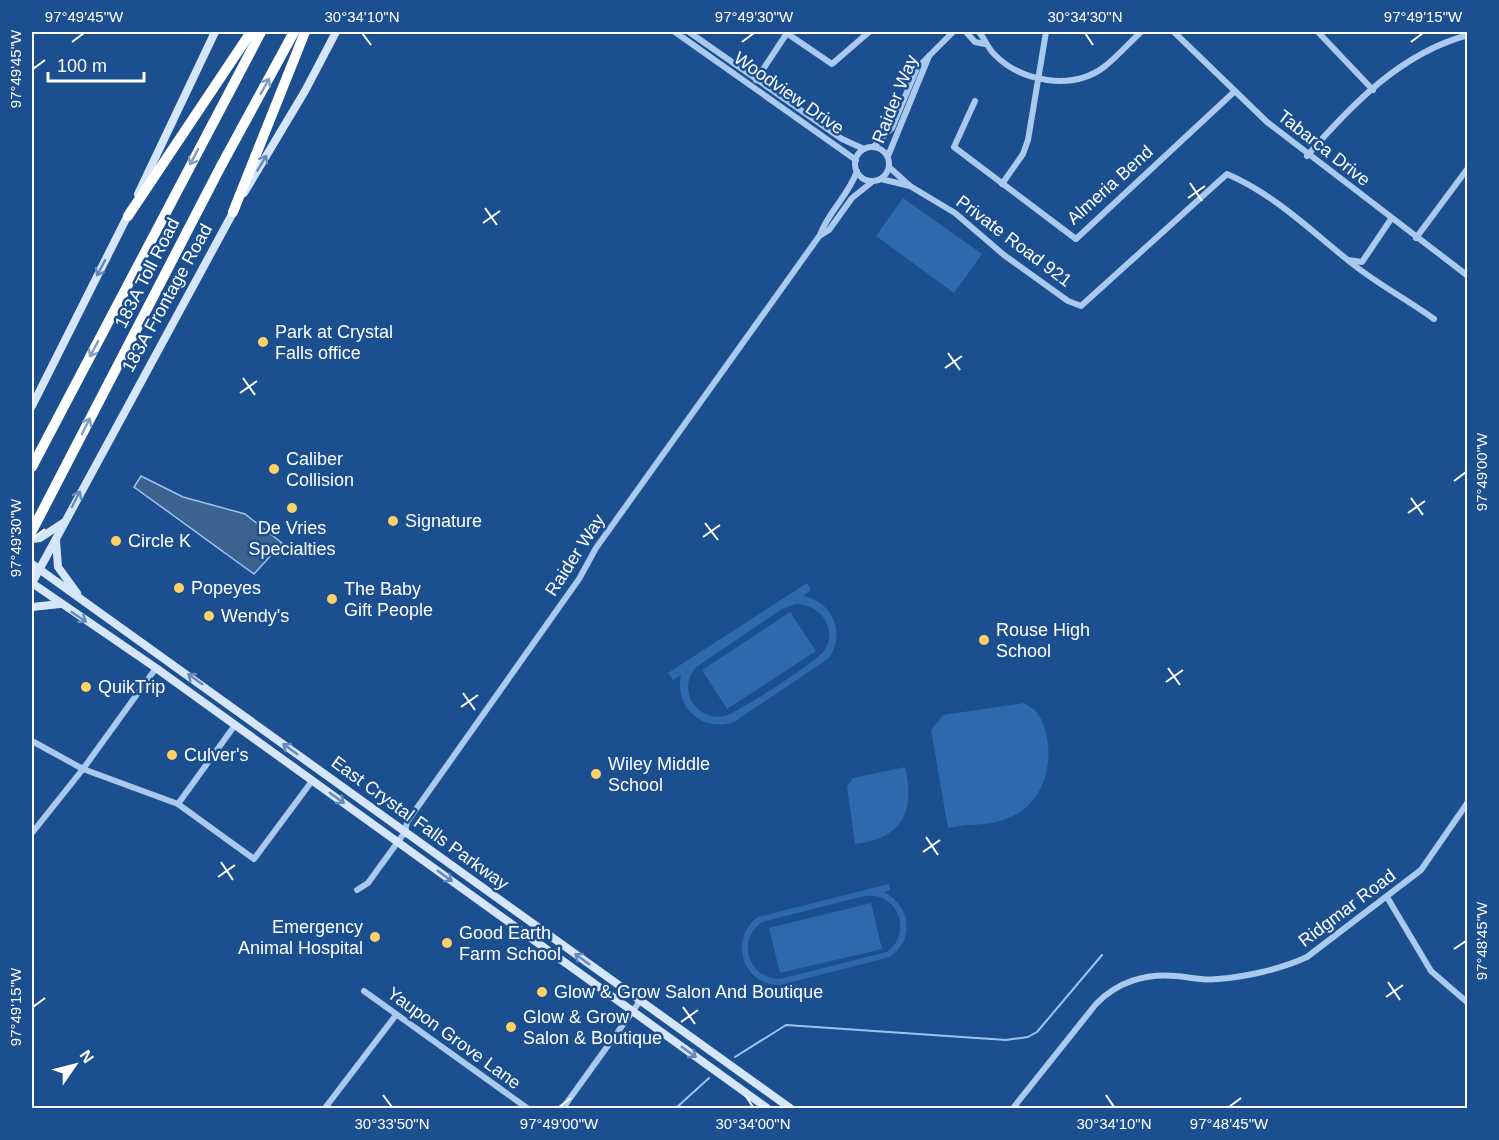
<svg xmlns="http://www.w3.org/2000/svg" width="1499" height="1140" font-family="Helvetica,sans-serif">
<rect width="100%" height="100%" fill="#1b4f8f"/>
<g fill="#2e69ad" fill-rule="evenodd">
<polygon points="903,198 982,254 954,293 876,236"/>
<path d="M 807,583 L 811,590 L 803,596 C 833,602 846,632 829,658 L 734,722 C 702,733 674,707 681,675 L 673,680 L 668,673 ZM 796,604 C 820,604 839,629 824,651 C 816,662 736,714 724,716 C 712,719 699,713 692,702 C 686,691 687,678 695,668 L 782,609 Z"/>
<polygon points="790,612 816,651 727,709 702,670"/>
<path d="M 1024,703 C 1028,706 1035,709 1038,714 C 1058,746 1049,798 1015,815 C 989,828 974,822 948,828 L 931,730 L 943,715 Z"/>
<path d="M 905,767 C 916,811 902,839 855,844 L 847,786 L 853,778 Z"/>
<path d="M 889,884 L 890,890 L 884,892 C 911,906 915,939 890,957 L 780,985 C 742,985 728,939 758,917 ZM 864,896 C 897,891 914,932 887,952 L 780,979 C 748,979 736,940 762,922 Z"/>
<polygon points="871,903 882,949 780,973 769,928"/>
</g>
<polygon fill="#3c6290" stroke="#9cc4f0" stroke-width="1.5" points="141,476 183,497 245,514 282,543 254,574 134,487"/>
<g fill="none" stroke-linecap="round" stroke-linejoin="round">
<g stroke="#9cc4f0" stroke-width="2">
<polyline points="735,1057 786,1025 1006,1040 1028,1037 1037,1032 1102,955"/>
<polyline points="676,1108 709,1078"/>
</g>
<g stroke="#a9c9ee" stroke-width="6">
<polyline points="675,32 856,160"/>
<polyline points="689,32 842,139 864,149"/>
<polyline points="785,32 832,64 869,32"/>
<polyline points="966,32 975,42 985,44"/>
<path d="M 979,32 C 985,39 987,47 994,54 C 1021,82 1072,91 1104,67 C 1117,57 1129,43 1141,32"/>
<polyline points="1174,32 1267,122 1468,276"/>
<polyline points="1318,32 1373,90"/>
<polyline points="756,80 787,33"/>
<polyline points="975,101 954,147 1076,239 1235,91"/>
<circle cx="872" cy="164" r="17"/>
<polyline points="873,147 892,128 917,68 953,32"/>
<polyline points="888,156 929,56"/>
<path d="M 1307,156 C 1351,105 1401,53 1468,35"/>
<path d="M 889,167 L 910,186 L 955,213 L 1004,255 L 1068,301 L 1081,306 L 1227,174 C 1276,195 1313,233 1354,265 C 1379,285 1408,300 1434,319"/>
<polyline points="881,179 910,186"/>
<polyline points="1002,184 1023,154 1028,140 1046,32"/>
<polyline points="821,235 829,230 852,198 872,182"/>
<polyline points="1416,238 1468,168"/>
<polyline points="1348,260 1362,262 1391,219"/>
<polyline points="32,741 83,769 178,804 254,859 312,781"/>
<polyline points="178,804 235,725"/>
<polyline points="32,833 83,769 156,668"/>
<path d="M 357,890 L 368,883 L 405,832 L 407,822 L 579,579 L 596,548 L 820,235 C 828,212 849,195 857,171"/>
<polyline points="1387,897 1431,971 1468,1003"/>
<polyline points="364,991 527,1108"/>
<polyline points="325,1108 396,1015"/>
<polyline points="563,1108 640,1001"/>
<path d="M 1013,1108 L 1096,1004 C 1117,982 1146,973 1176,976 C 1190,977 1203,981 1218,979 C 1246,977 1281,969 1307,957 L 1421,870 L 1468,802"/>
</g>
<g stroke="#d6e6fa" stroke-width="8">
<polyline points="244,193 305,91 336,32"/>
<polyline points="138,194 215,32"/>
<polyline points="236,207 32,583 156,668 767,1108"/>
<polyline points="32,406 130,211"/>
<polyline points="32,539 40,538 63,523"/>
<polyline points="56,540 58,567 77,593"/>
<polyline points="32,564 790,1108"/>
<polyline points="32,607 60,604"/>
</g>
<g stroke="#fff" stroke-width="10">
<polyline points="233,212 305,32"/>
<polyline points="128,216 251,32"/>
<polyline points="32,467 261,32"/>
<polyline points="32,531 221,166 294,32"/>
</g>
</g>
<defs><path id="oneway-shaft" d="M-6 0H5M1.5-3L5.5 0L1.5 3" fill="none" stroke-width="1.6" stroke-linecap="round" stroke-linejoin="round" transform="scale(1.5)"/></defs>
<g stroke="#829ec1">
<use href="#oneway-shaft" transform="translate(265 86) rotate(-61)"/>
<use href="#oneway-shaft" transform="translate(194 157) rotate(118)"/>
<use href="#oneway-shaft" transform="translate(94 349) rotate(118)"/>
<use href="#oneway-shaft" transform="translate(86 426) rotate(-63)"/>
</g>
<g stroke="#668bba">
<use href="#oneway-shaft" transform="translate(262 163) rotate(-59)"/>
<use href="#oneway-shaft" transform="translate(101 268) rotate(118)"/>
<use href="#oneway-shaft" transform="translate(76 499) rotate(-63)"/>
<use href="#oneway-shaft" transform="translate(79 617) rotate(34)"/>
<use href="#oneway-shaft" transform="translate(195 679) rotate(-144)"/>
<use href="#oneway-shaft" transform="translate(290 749) rotate(-144)"/>
<use href="#oneway-shaft" transform="translate(337 798) rotate(36)"/>
<use href="#oneway-shaft" transform="translate(445 876) rotate(36)"/>
<use href="#oneway-shaft" transform="translate(582 959) rotate(-144)"/>
<use href="#oneway-shaft" transform="translate(689 1052) rotate(36)"/>
</g>
<path fill="none" stroke="#fff" stroke-width="2" d="M 362,33 L 371,45M 1085,33 L 1093,45M 72,42 L 84,33M 742,42 L 754,33M 1411,42 L 1423,33M 33,69 L 45,60M 1190,183 L 1202,201M 1188,198 L 1205,186M 485,208 L 497,225M 483,223 L 500,211M 948,353 L 960,370M 945,368 L 962,356M 243,378 L 255,395M 240,393 L 257,381M 1454,481 L 1466,472M 1411,498 L 1423,515M 1408,513 L 1425,501M 705,523 L 718,540M 703,537 L 720,525M 33,538 L 45,529M 1168,668 L 1180,685M 1166,682 L 1183,670M 463,693 L 475,710M 461,707 L 478,695M 926,837 L 938,855M 923,852 L 940,840M 221,862 L 233,880M 218,877 L 235,865M 1454,949 L 1466,941M 1388,982 L 1400,1000M 1386,997 L 1403,985M 33,1007 L 45,998M 683,1007 L 695,1024M 681,1022 L 698,1010M 383,1095 L 392,1107M 745,1095 L 753,1107M 1106,1095 L 1114,1107M 559,1107 L 571,1098M 1229,1107 L 1241,1098"/>
<g fill="#ffd166" stroke="#1b4f8f" stroke-width="2">
<circle cx="263" cy="342" r="6"/>
<circle cx="274" cy="469" r="6"/>
<circle cx="292" cy="508" r="6"/>
<circle cx="393" cy="521" r="6"/>
<circle cx="116" cy="541" r="6"/>
<circle cx="179" cy="588" r="6"/>
<circle cx="332" cy="599" r="6"/>
<circle cx="209" cy="616" r="6"/>
<circle cx="984" cy="640" r="6"/>
<circle cx="86" cy="687" r="6"/>
<circle cx="172" cy="755" r="6"/>
<circle cx="596" cy="774" r="6"/>
<circle cx="375" cy="937" r="6"/>
<circle cx="447" cy="943" r="6"/>
<circle cx="542" cy="992" r="6"/>
<circle cx="511" cy="1027" r="6"/>
</g>
<g text-anchor="middle" stroke-width="5" stroke-linejoin="round" paint-order="stroke">
<g font-size="18" fill="#fff" stroke="#1b4f8f">
<text transform="translate(789 93) rotate(35)" y="6">Woodview Drive</text>
<text transform="translate(895 99) rotate(-68)" y="6">Raider Way</text>
<text transform="translate(1324 148) rotate(38)" y="6">Tabarca Drive</text>
<text transform="translate(1110 185) rotate(-42)" y="6">Almeria Bend</text>
<text transform="translate(1014 241) rotate(37)" y="6">Private Road 921</text>
<text transform="translate(147 273) rotate(-63)" y="6">183A Toll Road</text>
<text transform="translate(167 298) rotate(-61)" y="6">183A Frontage Road</text>
<text transform="translate(575 555) rotate(-57)" y="6">Raider Way</text>
<text transform="translate(420 823) rotate(36)" y="6">East Crystal Falls Parkway</text>
<text transform="translate(1347 908) rotate(-37)" y="6">Ridgmar Road</text>
<text transform="translate(454 1038) rotate(36)" y="6">Yaupon Grove Lane</text>
</g>
<g font-size="18" fill="#fff" stroke="#1b4f8f" text-anchor="start">
<text x="275" y="338">Park at Crystal<tspan x="275" dy="21">Falls office</tspan></text>
<text x="286" y="465">Caliber<tspan x="286" dy="21">Collision</tspan></text>
<text x="405" y="527">Signature</text>
<text x="292" y="534" text-anchor="middle">De Vries<tspan x="292" dy="21">Specialties</tspan></text>
<text x="128" y="547">Circle K</text>
<text x="191" y="594">Popeyes</text>
<text x="344" y="595">The Baby<tspan x="344" dy="21">Gift People</tspan></text>
<text x="221" y="622">Wendy's</text>
<text x="996" y="636">Rouse High<tspan x="996" dy="21">School</tspan></text>
<text x="98" y="693">QuikTrip</text>
<text x="184" y="761">Culver's</text>
<text x="608" y="770">Wiley Middle<tspan x="608" dy="21">School</tspan></text>
<text x="363" y="933" text-anchor="end">Emergency<tspan x="363" dy="21">Animal Hospital</tspan></text>
<text x="459" y="939">Good Earth<tspan x="459" dy="21">Farm School</tspan></text>
<text x="554" y="998">Glow &amp; Grow Salon And Boutique</text>
<text x="523" y="1023">Glow &amp; Grow<tspan x="523" dy="21">Salon &amp; Boutique</tspan></text>
</g>
</g>
<rect width="1499" height="1140" fill="none" stroke="#1b4f8f" stroke-width="66"/>
<g transform="translate(75 1065) rotate(55)" stroke="#1b4f8f" stroke-width="4.5" paint-order="stroke">
<path d="M0-4.5L10 22L0 15L-10 22Z" fill="#ffffff"/>
<text y="-9" font-size="16" font-weight="bold" text-anchor="middle" fill="#ffffff">N</text>
</g>
<path d="M48 72v9h96v-9" fill="none" stroke="#ffffff" stroke-width="3"/>
<text x="57" y="72" font-size="18" fill="#ffffff" stroke="#1b4f8f" stroke-width="4.5" paint-order="stroke">100 m</text>
<rect x="33" y="33" width="1433" height="1074" fill="none" stroke="#fff" stroke-width="2"/>
<g font-size="15" text-anchor="middle" fill="#fff">
<text x="84" y="22">97°49'45"W</text>
<text x="362" y="22">30°34'10"N</text>
<text x="754" y="22">97°49'30"W</text>
<text x="1085" y="22">30°34'30"N</text>
<text x="1423" y="22">97°49'15"W</text>
<text transform="translate(16 69) rotate(-90)" y="5">97°49'45"W</text>
<text transform="translate(1482 472) rotate(-90)" y="5">97°49'00"W</text>
<text transform="translate(16 538) rotate(-90)" y="5">97°49'30"W</text>
<text transform="translate(1482 941) rotate(-90)" y="5">97°48'45"W</text>
<text transform="translate(16 1007) rotate(-90)" y="5">97°49'15"W</text>
<text x="392" y="1129">30°33'50"N</text>
<text x="559" y="1129">97°49'00"W</text>
<text x="753" y="1129">30°34'00"N</text>
<text x="1114" y="1129">30°34'10"N</text>
<text x="1229" y="1129">97°48'45"W</text>
</g>
</svg>
